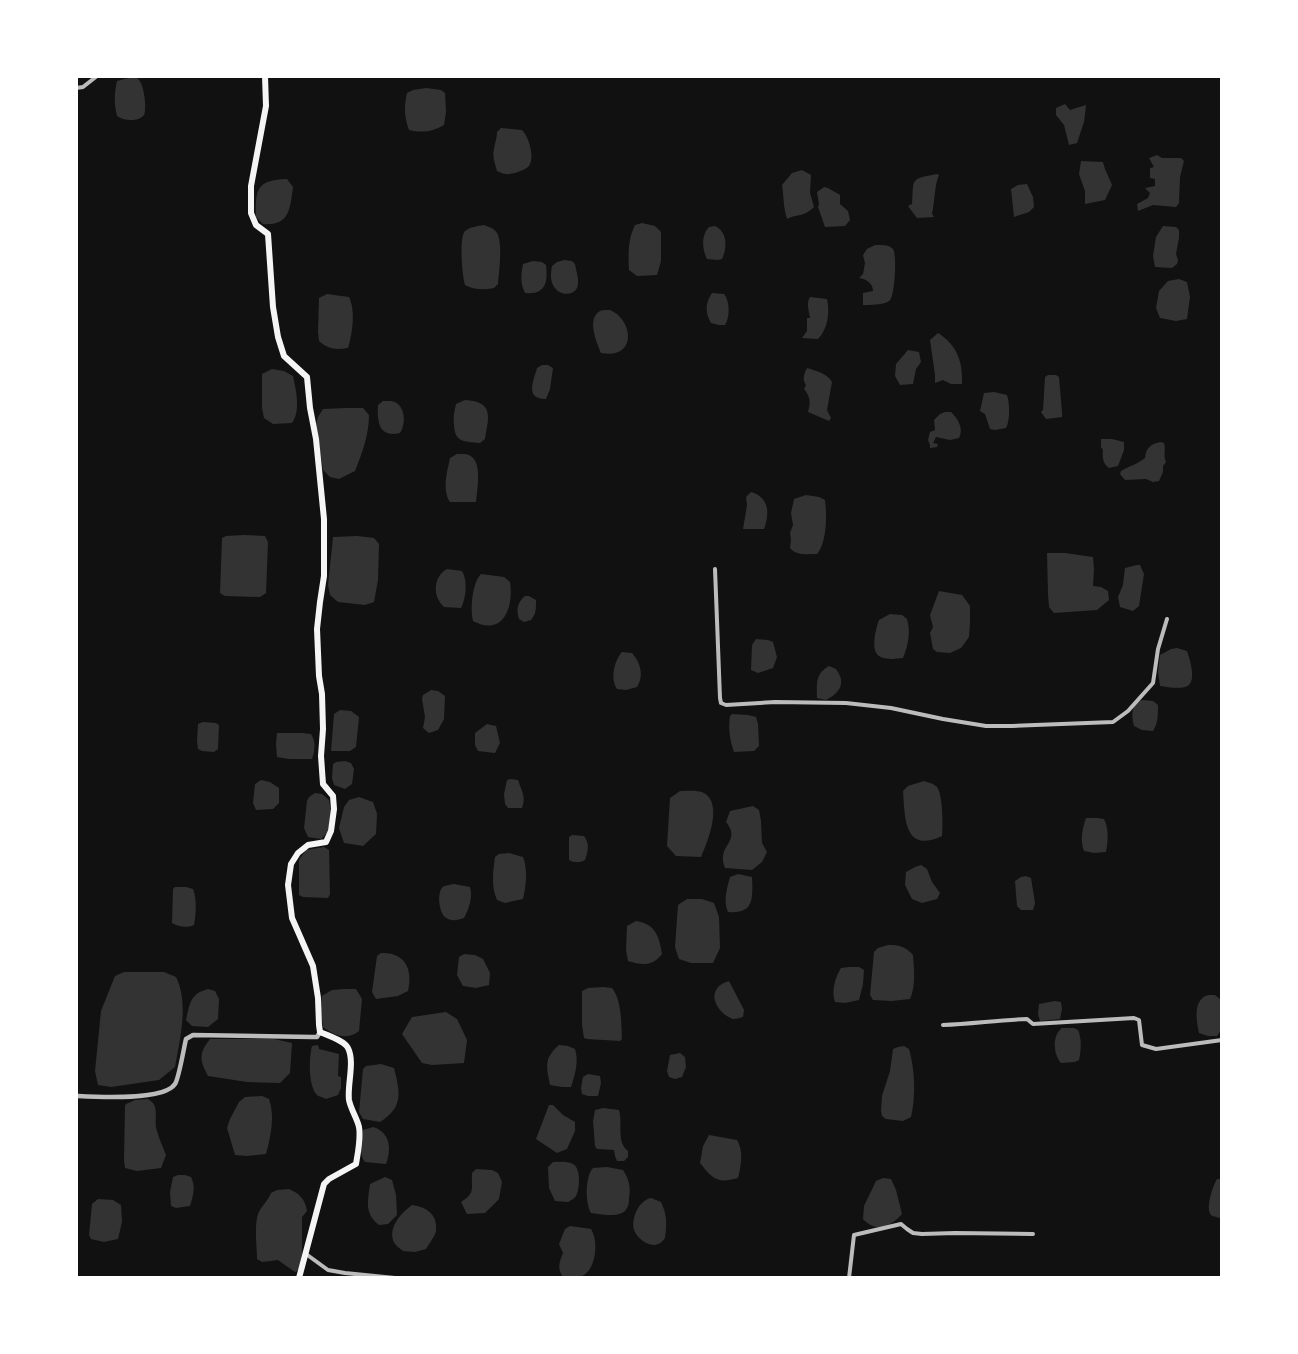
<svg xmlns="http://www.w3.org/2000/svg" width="1298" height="1354" font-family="'DM Sans',sans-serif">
<rect width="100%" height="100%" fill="#111"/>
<g fill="#333">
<path d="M 132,77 C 134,77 135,77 137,78 C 144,82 147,108 144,115 C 141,119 136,120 131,120 C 126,120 122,119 117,116 C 114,104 114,94 117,81 Z"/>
<path d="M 426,88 L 441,90 L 445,93 L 446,112 L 444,125 C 432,132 422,133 409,130 C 404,117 404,106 407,93 L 413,90 Z"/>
<polygon points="1065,104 1070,110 1086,105 1084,122 1077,143 1069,145 1064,125 1056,115 1056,108"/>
<path d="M 501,128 L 522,130 C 529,137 535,157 529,166 C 526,170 511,175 506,174 C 503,174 500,172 497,171 C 495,164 492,156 494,149 C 495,142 497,138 497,132 Z"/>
<polygon points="1157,155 1162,158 1181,158 1184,161 1180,177 1179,203 1176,207 1153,205 1138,211 1137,204 1148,198 1150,193 1145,188 1155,186 1155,179 1150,178 1150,168 1154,167 1149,158"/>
<polygon points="1081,161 1103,162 1105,169 1112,185 1105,200 1085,204 1085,191 1079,174"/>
<path d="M 802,170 L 811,175 L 810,193 L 814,207 C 802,218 799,213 787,219 C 783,207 784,197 782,185 L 792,173 Z"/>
<path d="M 937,174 L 939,175 C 934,187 935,201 932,214 L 934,217 L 917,218 L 908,206 L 912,204 C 914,179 909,179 937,174 Z"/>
<path d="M 287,179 L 293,187 C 290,210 289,226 263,224 L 256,217 C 255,189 257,180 287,179 Z"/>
<polygon points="1027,184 1033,197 1034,207 1029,212 1014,217 1011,189 1018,185"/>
<polygon points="824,187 828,188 840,195 840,204 848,211 850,220 845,226 825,227 818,207 819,204 817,192"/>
<path d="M 642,223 L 655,226 L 661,232 L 661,261 L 657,275 L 637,276 L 629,270 C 628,254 628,239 635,225 Z"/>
<path d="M 484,225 C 489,227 494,228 497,233 C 503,244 499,271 498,284 L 494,288 C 484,290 474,290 465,285 C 462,276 459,237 465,231 C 470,227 478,226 484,225 Z"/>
<path d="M 715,226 C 728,232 727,248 722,259 L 718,260 L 707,259 C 702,249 701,235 709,227 Z"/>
<polygon points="1163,226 1176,227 1179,230 1179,238 1176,254 1178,260 1177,264 1172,268 1155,267 1153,256 1156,237"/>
<path d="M 875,245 C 880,245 889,244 893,249 C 897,254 895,295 890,300 C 886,305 870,305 863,305 L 863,293 L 873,291 C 873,283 866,279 859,278 L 863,274 L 865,263 L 863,255 L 867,249 Z"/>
<path d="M 564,260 L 572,261 L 575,264 C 576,270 580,282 577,288 C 571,298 557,294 553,285 C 550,279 551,272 552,266 L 557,262 Z"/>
<path d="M 533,261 L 542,262 L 546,265 C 548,282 546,295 525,293 C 520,283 521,274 523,264 Z"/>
<polygon points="1179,279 1187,282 1190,297 1187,319 1176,321 1160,318 1156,308 1159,291 1168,281"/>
<path d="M 712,293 L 724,294 C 730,301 730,317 725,325 L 719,325 L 711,323 C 705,313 705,303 712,293 Z"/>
<path d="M 327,294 L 349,297 C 356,312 352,334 348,348 C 335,350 328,349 319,341 L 318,332 L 319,298 Z"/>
<path d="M 810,297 L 827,299 C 830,312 828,329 818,339 L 802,338 L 807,331 L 807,318 L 810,318 C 809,311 806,303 810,297 Z"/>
<path d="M 610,310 C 634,320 637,360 601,353 C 597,343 586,319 600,311 C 601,310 608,310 610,310 Z"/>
<path d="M 938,333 C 957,345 963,362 962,384 L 951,384 L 943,380 L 935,383 L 935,375 L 930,340 Z"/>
<polygon points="908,350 919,352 921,362 916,369 913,384 900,385 895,376 896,364"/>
<path d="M 542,365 L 548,365 L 553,368 L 550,389 L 546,399 C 525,399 533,382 537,368 Z"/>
<path d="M 807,368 C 816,371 827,373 832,382 L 827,410 L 831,418 L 829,421 L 808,412 C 811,402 810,396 804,389 L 806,385 C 802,379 804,374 807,368 Z"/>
<path d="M 272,369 L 284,371 L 293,376 C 296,390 301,411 292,423 L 273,424 L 264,418 L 262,408 L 262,374 Z"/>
<polygon points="1048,375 1056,375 1059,377 1062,412 1062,417 1046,419 1041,412 1043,410 1045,377"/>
<path d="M 994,392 L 1007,395 C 1010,404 1010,421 1006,428 L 995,430 L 990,429 L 985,414 L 980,411 L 984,393 Z"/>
<path d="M 465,400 C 494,402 489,416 485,439 L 480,443 C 464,441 455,443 454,425 C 453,418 454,412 456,404 Z"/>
<path d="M 383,401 C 388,401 394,400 398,404 C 406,411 405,426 400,433 C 379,438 377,422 378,405 Z"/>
<path d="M 346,408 L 363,408 L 369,415 C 369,435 362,453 355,471 L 339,479 L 330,477 L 323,470 L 316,424 L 318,417 L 323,409 Z"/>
<path d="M 945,412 L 951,412 C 958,419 964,428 959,438 L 950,440 L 936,437 L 933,443 L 938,444 L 937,447 L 930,448 L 930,445 L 928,440 L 930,432 L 935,430 L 934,420 L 940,414 Z"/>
<path d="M 1101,439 L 1112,439 L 1124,442 L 1124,450 L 1118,466 L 1109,468 C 1103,464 1102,457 1103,450 L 1101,447 Z"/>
<path d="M 1161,442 L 1164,443 C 1166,449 1163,456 1166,462 L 1163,466 L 1163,472 L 1159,481 L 1153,482 L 1146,479 L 1125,480 L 1120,474 L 1121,471 C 1129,466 1138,464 1145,458 C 1146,447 1151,444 1161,442 Z"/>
<path d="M 457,454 C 462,454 468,453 472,457 C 482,465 477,491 476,502 L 450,502 C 442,490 447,472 450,458 Z"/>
<path d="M 751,492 C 769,497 770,513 764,529 L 743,529 L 747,505 L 746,497 Z"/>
<path d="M 806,495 L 819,497 L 825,500 C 827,514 827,543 817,554 C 808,554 796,556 790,548 L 791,540 L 790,533 L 793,525 L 791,513 L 794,499 Z"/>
<polygon points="244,535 265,536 268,542 266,593 260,597 225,596 220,593 222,538 226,536"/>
<polygon points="357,536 374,538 379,544 378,580 374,602 365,605 338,602 330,595 328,585 333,537"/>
<polygon points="1047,553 1065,553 1093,557 1094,569 1093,586 1101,587 1108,591 1109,600 1097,610 1054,613 1049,607 1048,594"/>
<polygon points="1137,565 1140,565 1144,574 1139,606 1133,611 1120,607 1118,597 1123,585 1125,568"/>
<path d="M 447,569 L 462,571 C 468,581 466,598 461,608 L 444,607 C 432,596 433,577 447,569 Z"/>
<path d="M 481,574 L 504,577 L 510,582 C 514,607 503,637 473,621 C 470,609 472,583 481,574 Z"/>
<polygon points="939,591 962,595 970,606 970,623 969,637 961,648 950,653 937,652 933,649 931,638 930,633 933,627 930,615"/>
<path d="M 525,596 L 529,596 L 536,600 C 536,609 536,614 531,620 L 524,622 L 519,619 C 516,609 517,603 525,596 Z"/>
<path d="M 890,614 L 902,615 L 907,619 C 911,631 908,646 903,658 C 896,659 885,660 879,656 C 870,650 876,628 879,620 Z"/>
<polygon points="756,639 768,640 773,642 777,657 773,668 758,673 751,670 752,645"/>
<path d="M 1177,648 L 1187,651 C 1190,660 1198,684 1185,687 C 1178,689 1167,687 1160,686 L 1158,672 L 1160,655 L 1171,649 Z"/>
<path d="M 622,652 L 632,653 C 641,663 644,676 637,687 L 626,690 L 617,689 C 610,679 614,661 622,652 Z"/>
<path d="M 829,666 L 836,669 C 838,672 840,675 841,679 C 843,689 834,696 826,700 L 817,698 C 817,683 815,674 829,666 Z"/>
<polygon points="431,690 438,691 445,696 444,719 438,730 429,733 423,728 425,717 422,699 423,695"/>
<path d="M 1143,700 L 1153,701 L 1158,705 C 1158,715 1158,723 1153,731 L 1142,730 L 1134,726 C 1131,716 1131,702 1143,700 Z"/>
<polygon points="340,710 351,711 359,717 356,747 350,751 331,751 334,714"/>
<path d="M 732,714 L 748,715 L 756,717 L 758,724 L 759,746 L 754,751 L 734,752 C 730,740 728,729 730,716 Z"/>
<polygon points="203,722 216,723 219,725 218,749 214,752 202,751 198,749 197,741 198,724"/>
<polygon points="487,724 496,726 500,743 495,753 478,751 475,745 475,733"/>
<path d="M 277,733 L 302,733 L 311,734 C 316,742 315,750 312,759 L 289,759 L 277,757 L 276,744 Z"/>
<polygon points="345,761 351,763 354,769 352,784 345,789 334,785 332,778 333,764 336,762"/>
<path d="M 511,779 L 518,780 C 522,792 526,796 522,808 L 508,808 L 505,804 L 504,794 L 507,780 Z"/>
<polygon points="261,780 270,782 279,788 279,803 273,809 256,810 253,803 255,784"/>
<path d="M 924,781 C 929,783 933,783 937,787 C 943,795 943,826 942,836 C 904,854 905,818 903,791 L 908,786 Z"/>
<path d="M 680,791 C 687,791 698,790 704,793 C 723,804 708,841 701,857 L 676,856 L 667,846 L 670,798 Z"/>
<polygon points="315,793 322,794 329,800 331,812 328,832 321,839 308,837 304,828 307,801 309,797"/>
<polygon points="359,797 373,802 377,814 376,834 363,846 344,843 339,828 344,807 349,800"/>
<path d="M 753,806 L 759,810 L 761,821 L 762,843 L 767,852 L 762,862 L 752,870 L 725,868 C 717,848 734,845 731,831 C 730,827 728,825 726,822 L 730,811 Z"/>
<path d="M 1086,818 L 1097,818 L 1104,819 C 1109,829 1108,841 1106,852 L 1094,853 L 1084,851 C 1080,841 1082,829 1086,818 Z"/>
<path d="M 572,835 L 584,836 C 590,844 588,851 585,860 C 580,863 574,863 569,860 L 569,837 Z"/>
<polygon points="324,847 329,850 330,894 328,898 303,897 299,895 299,860 306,850"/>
<path d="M 509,853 L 523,857 C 528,869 526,887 523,899 L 505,903 L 497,900 C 491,887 493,871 495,857 L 499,854 Z"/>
<polygon points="921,865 927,869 932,882 940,893 937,899 922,903 912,899 905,885 906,872 915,867"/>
<path d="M 738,874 L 752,877 C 753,899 754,914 728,912 C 723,901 727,888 730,877 Z"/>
<polygon points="1026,876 1031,878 1035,903 1033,910 1021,910 1017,906 1015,881 1021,877"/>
<path d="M 454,884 L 470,887 C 473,897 469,909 464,918 C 458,920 451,922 445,917 C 439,912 436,891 444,886 C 445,886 453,884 454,884 Z"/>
<path d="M 175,887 L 186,887 L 193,889 C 197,899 196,914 194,925 C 189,928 178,927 172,923 L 173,889 Z"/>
<polygon points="687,899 702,899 714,903 719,917 720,948 713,963 691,963 679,959 675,947 678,905"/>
<path d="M 636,921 C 656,924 659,937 662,954 C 652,967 642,965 628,961 L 626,950 L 627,926 Z"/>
<path d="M 888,945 C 899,945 905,946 913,955 C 914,969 916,986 910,999 L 892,1001 L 873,1000 L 870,995 L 874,952 L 878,948 Z"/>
<path d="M 381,953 C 405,952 413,969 408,991 L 398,996 L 376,999 L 372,992 L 377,956 Z"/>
<polygon points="464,954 475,955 483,959 490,973 489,985 476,988 463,986 457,975 459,957"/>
<path d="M 849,967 L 859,967 L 864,970 L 863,984 L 859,1000 L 845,1003 L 835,1002 C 831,991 835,978 841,968 Z"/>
<path d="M 124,972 L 164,972 L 176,977 C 189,1003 180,1039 175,1067 L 159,1080 L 111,1087 L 98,1085 L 95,1071 L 101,1011 L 115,976 Z"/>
<path d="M 729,981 L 744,1010 L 743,1017 C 740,1018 735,1019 733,1019 C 730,1018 727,1016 724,1014 C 710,1002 711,986 729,981 Z"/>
<path d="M 603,987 L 612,988 C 622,1000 621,1023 622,1039 L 620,1041 L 587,1039 L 584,1038 L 582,1025 L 582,991 L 588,988 Z"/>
<path d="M 208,989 L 215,991 L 219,999 L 218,1019 L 208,1027 L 192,1026 L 186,1020 C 190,1003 190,994 208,989 Z"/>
<path d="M 343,989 L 356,989 L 362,999 L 359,1031 C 347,1041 333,1035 323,1027 L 321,1010 L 322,996 L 332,990 Z"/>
<path d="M 1208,995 L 1215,995 L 1221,1000 L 1221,1030 L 1217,1036 L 1208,1036 L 1199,1033 C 1196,1019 1193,1000 1208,995 Z"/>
<polygon points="1055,1001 1061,1002 1062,1009 1060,1019 1040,1021 1038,1014 1039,1004"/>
<polygon points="446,1012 457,1019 467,1040 464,1063 432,1065 422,1063 402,1034 412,1017"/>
<path d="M 1062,1028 L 1074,1028 L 1078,1030 C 1082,1039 1081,1051 1079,1060 L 1075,1062 L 1061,1063 C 1053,1054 1052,1035 1062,1028 Z"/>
<path d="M 210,1039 L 274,1039 L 292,1043 L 290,1073 L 280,1083 L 247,1082 L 208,1076 C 199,1060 199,1053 210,1039 Z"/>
<path d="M 318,1045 L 319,1049 L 339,1054 L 338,1076 L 341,1077 L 341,1088 L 338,1095 L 326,1099 C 324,1098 318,1096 317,1095 C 308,1086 309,1057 312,1046 Z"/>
<path d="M 559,1045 L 568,1046 L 575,1049 C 579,1062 575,1074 571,1087 L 562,1087 L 550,1085 C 547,1067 543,1059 559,1045 Z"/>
<path d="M 904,1046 L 909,1049 C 915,1070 916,1096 911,1117 L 903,1121 L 886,1119 L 882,1116 L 881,1111 L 882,1096 L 890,1071 L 893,1049 L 898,1047 Z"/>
<polygon points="680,1053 685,1057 686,1067 682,1077 675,1079 669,1077 667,1071 670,1055"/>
<path d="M 381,1064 L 394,1068 C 400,1092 404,1107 380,1122 L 363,1119 L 359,1112 L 363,1069 L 366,1066 Z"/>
<polygon points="588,1074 600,1076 601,1083 598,1096 588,1096 582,1094 581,1088 583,1077"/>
<path d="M 262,1096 L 269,1099 C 275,1117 271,1135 266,1154 L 247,1156 L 235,1155 L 227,1128 L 230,1119 L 239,1102 L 245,1097 Z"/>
<path d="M 148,1099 C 161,1106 153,1119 157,1131 C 159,1139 163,1147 166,1155 L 161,1168 L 137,1171 L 125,1168 L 124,1160 L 125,1106 L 126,1104 L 135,1100 Z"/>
<polygon points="549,1105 553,1105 563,1115 575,1122 575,1131 567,1149 557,1153 536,1139"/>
<path d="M 603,1108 L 619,1110 C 623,1124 616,1142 628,1151 L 628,1157 L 624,1161 L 617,1161 L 615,1156 L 614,1150 L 597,1149 L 595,1146 L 593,1121 L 595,1110 Z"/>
<path d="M 373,1127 C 390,1132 392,1149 386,1164 L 365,1162 C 358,1153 362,1140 363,1130 Z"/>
<path d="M 709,1135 L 737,1140 C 744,1151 741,1166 738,1178 C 717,1184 713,1179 700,1163 L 703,1146 Z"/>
<path d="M 553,1162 C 559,1162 567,1161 573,1164 C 581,1168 580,1189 576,1196 C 574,1199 571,1200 568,1202 L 555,1201 L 549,1188 L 548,1167 Z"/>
<path d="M 607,1167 L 623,1170 C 629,1179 631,1188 629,1198 C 629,1201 629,1205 627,1208 C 622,1219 600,1214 591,1213 C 585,1202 585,1177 593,1168 Z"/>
<path d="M 476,1169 L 492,1170 L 498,1173 L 502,1182 L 499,1199 L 485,1213 L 467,1214 L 461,1202 C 476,1193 471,1188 472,1173 Z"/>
<path d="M 178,1175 L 185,1175 L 191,1177 C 196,1187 193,1196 190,1206 L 176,1208 L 171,1206 L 170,1192 L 173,1177 Z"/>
<path d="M 385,1177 L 392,1180 L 396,1195 L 397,1215 L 388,1224 L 379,1225 C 364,1213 368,1201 370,1184 Z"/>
<path d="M 883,1178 L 891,1179 L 896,1190 L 902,1214 C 891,1226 877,1234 863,1219 L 864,1206 L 876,1181 Z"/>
<path d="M 1217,1179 L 1221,1179 L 1221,1219 C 1221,1218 1212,1216 1211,1215 C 1205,1208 1213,1186 1217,1179 Z"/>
<path d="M 289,1189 C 300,1194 305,1199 307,1211 L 302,1217 L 302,1254 L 299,1270 L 295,1272 L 278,1260 L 262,1262 L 257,1259 C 257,1245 254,1227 258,1214 C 261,1206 268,1201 271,1193 L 277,1190 Z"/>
<path d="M 651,1198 L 661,1202 C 667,1214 667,1225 665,1238 C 664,1240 660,1244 658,1244 C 649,1248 637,1238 634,1230 C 631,1218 639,1200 651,1198 Z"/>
<polygon points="98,1199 113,1200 121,1205 122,1222 118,1239 104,1242 91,1239 89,1235 92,1204"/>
<path d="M 412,1205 C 426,1207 438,1214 436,1231 C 435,1236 429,1244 426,1249 L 415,1252 L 403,1251 C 399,1248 394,1244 393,1240 C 389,1226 402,1212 412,1205 Z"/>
<path d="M 570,1226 L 591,1229 C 599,1241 596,1270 582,1276 C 577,1279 569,1278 563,1277 C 557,1268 559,1263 563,1253 L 559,1244 L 565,1229 Z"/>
</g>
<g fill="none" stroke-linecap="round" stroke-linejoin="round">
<g stroke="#bcbcbc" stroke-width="4">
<polyline points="76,88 83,87 97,76"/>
<polyline points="715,569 720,698 721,703 726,705 775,702 846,703 891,708 943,719 986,726 1012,726 1113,722 1128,711 1153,683 1158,649 1167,619"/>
<path d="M 943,1025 C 971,1024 999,1020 1027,1019 L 1033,1024 L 1134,1018 L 1139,1020 L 1142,1045 L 1156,1049 L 1222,1040"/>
<polyline points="306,1254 328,1270 345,1273 395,1278"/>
<polyline points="849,1278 854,1235 901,1224 907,1229 913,1233 922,1234 955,1233 1033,1234"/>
</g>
<path stroke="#bcbcbc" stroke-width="4.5" d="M 76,1096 C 96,1097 164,1101 175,1084 C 179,1078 184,1047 186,1039 L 193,1035 L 312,1037 L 317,1037 L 320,1032"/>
<path stroke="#f5f5f5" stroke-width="6" d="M 265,76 L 266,106 L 251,186 L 251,213 L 256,225 L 268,234 L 273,307 L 278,337 L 284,356 L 307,377 L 310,408 L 316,439 L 324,519 L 324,576 L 320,602 L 317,629 L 319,676 L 322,694 L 323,729 L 321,756 L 323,784 L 333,796 L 334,809 L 331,831 L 326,842 L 308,845 L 298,853 L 291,864 L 288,885 L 292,918 L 313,966 L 318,998 L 319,1025 L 320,1032 C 327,1035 345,1041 348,1048 C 355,1062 347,1085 349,1100 C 351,1110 357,1118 359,1127 C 361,1138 358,1152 356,1164 L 329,1179 L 324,1184 L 299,1278"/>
</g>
<rect width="1298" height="1354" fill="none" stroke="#ffffff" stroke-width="156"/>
</svg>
